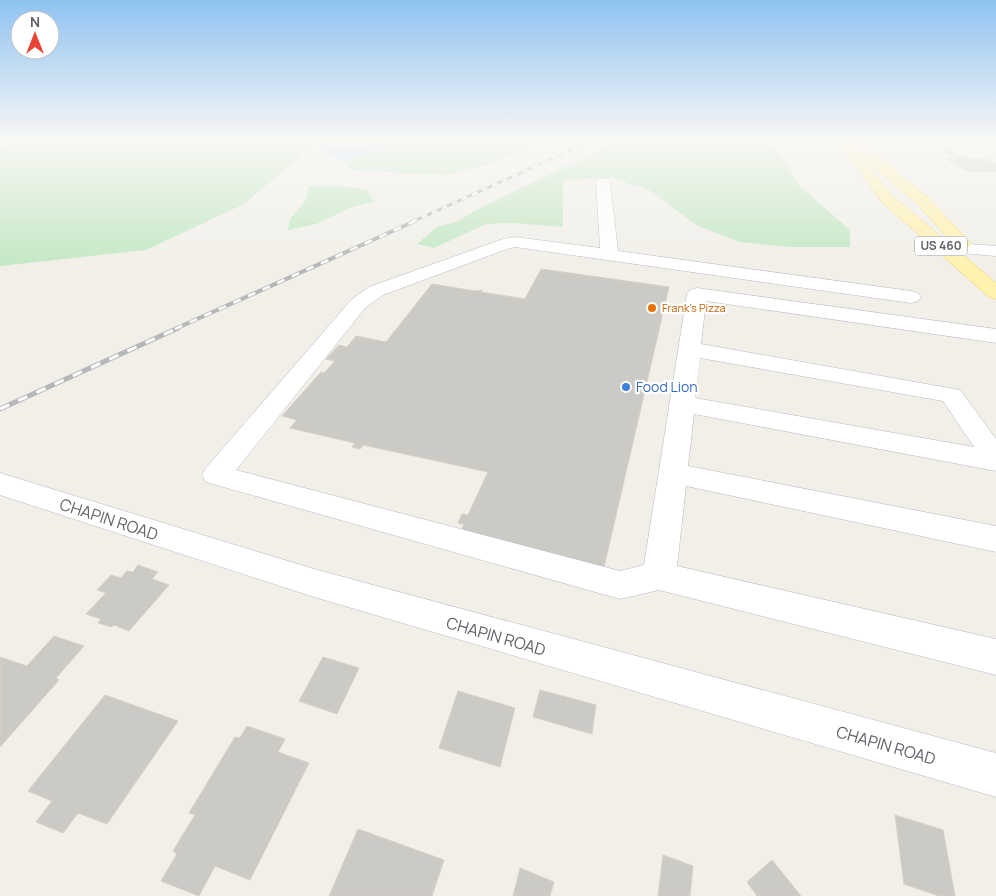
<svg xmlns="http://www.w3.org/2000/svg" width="996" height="896" font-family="Manrope,sans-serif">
<rect width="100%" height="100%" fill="#f1efe8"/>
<g fill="#c5e8c5">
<polygon points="21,140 301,140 314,144 244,204 146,250 0,266 0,148"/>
<polygon points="405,140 544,140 489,164 444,175 352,170 344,162"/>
<polygon points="621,140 766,140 781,155 800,186 850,230 850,247 790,247 740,242 698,226 649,190 612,178 563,180 563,227 513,223 486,224 434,248 417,244 437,227 458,221 482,207"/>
<polygon points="309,186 339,186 367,190 374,202 352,207 316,224 288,230 290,219 306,200"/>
</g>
<polygon fill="#aadaff" points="301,140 405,140 344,162 314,144"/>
<g fill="#cccac5" stroke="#d6d1c6">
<polygon points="942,151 951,151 965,158 987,158 996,163 996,171 969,172 946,159 956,159"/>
<polygon points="541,269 669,287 604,567 461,531 464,524 458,523 462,514 468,515 488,472 363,445 360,449 352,447 355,443 290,428 297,420 282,416 321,372 324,373 335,361 326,359 339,345 347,347 356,336 386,342 432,284 475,291 483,290 481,292 525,299"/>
<polygon points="138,565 158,572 152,579 169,585 129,631 114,625 111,627 98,623 101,619 86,614 106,593 97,590 111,575 121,578 127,571 133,572"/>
<polygon points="54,636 84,646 56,678 59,680 0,747 0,657 27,666"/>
<polygon points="323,657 359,668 337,714 299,701"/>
<polygon points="540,690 596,705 592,734 533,717"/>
<polygon points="458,691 515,708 500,767 439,748"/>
<polygon points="105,695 178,721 107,824 78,813 63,833 36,822 52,801 28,791"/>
<polygon points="247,726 285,739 278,752 309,763 250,880 215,866 199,896 161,881 177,854 173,851 195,815 189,813 235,737 240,738"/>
<polygon points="895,815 943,830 955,896 939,896 904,884"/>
<polygon points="358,829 444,860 432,896 329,896"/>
<polygon points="663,855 693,866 690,896 658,896"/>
<polygon points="772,860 801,896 757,896 747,882"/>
<polygon points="520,868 554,882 550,896 513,896"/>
</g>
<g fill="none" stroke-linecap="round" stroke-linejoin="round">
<g stroke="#b5b8bc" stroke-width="1">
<g id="minor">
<polygon points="986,140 996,140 996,146 988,143"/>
<path d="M 603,178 L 608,179 L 610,182 L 618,251 L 911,291 L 918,293 L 921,297 L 918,301 L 911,303 L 515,247 L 507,249 L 383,295 L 365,308 L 236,470 L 620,571 L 644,565 L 687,294 L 690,290 L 697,288 L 996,329 L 996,343 L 706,301 L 701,344 L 960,390 L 996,439 L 996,471 L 694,414 L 688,466 L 996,526 L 996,552 L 686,486 L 677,566 L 996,639 L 996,675 L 659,590 L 620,599 L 206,482 L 202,475 L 206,468 L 351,300 L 369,287 L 503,239 L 515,237 L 600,248 L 596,182 L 598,179 ZM 700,358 L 943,401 L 974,447 L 695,398 Z"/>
<polygon points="967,244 996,246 996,256 961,253 958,249 961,245"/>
<polygon points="0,473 314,569 996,753 996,797 314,597 0,495"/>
</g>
</g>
<g stroke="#f2c960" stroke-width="1">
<g id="major">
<polygon points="837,140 849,140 891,195 996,283 996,299 989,297 881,201"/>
<polygon points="868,151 873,152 927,197 968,240 971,244 968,248 962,249 956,248 917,203 863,158 861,155"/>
</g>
</g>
<use href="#minor" fill="#fff" fill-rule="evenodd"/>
<use href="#major" fill="#fff2af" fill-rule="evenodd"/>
<g stroke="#b6b7b8" stroke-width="3">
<polyline id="rail-far2" points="412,222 593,140"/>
</g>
<g stroke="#b6b7b8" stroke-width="4">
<polyline id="rail-far1" points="175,329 415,221"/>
</g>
<g stroke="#b6b7b8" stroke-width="5">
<polyline id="rail" points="0,409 178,328"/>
</g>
<use href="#rail-far2" stroke="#fff" stroke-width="2" stroke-dasharray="5.5" stroke-linecap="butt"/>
<use href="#rail-far1" stroke="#fff" stroke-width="2.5" stroke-dasharray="8" stroke-linecap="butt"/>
<use href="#rail" stroke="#fff" stroke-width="3" stroke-dasharray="10" stroke-linecap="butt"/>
</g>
<linearGradient id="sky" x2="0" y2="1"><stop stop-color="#8fc3f1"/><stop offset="0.53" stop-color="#f9f8f5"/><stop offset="1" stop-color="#f9f8f5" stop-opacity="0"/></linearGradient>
<rect width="996" height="265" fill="url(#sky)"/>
<circle fill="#e8710a" stroke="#fff" stroke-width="2" cx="652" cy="308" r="5"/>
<circle fill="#3f7fe0" stroke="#fff" stroke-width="2" cx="626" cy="387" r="5"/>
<g text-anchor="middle" stroke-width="4.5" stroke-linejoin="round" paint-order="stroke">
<g font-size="11" fill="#c56008" stroke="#fff" text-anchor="start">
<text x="662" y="312">Frank's Pizza</text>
</g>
<rect fill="#fff" stroke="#8f9295" stroke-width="1" x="915" y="236.5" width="52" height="19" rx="4"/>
<g font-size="12" font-weight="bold" fill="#5f6368">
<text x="941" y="250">US 460</text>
</g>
<g font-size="14" fill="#366cbe" stroke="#fff" text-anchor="start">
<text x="636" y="392">Food Lion</text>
</g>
<g font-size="16" fill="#5f6368" stroke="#fff">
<text transform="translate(109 519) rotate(18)" y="6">CHAPIN ROAD</text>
<text transform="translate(496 636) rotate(16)" y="6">CHAPIN ROAD</text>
<text transform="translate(886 745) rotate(16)" y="6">CHAPIN ROAD</text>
</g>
</g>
<g transform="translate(35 35)"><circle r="24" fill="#ffffff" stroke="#bfc1c3"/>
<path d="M0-4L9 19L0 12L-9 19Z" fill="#ea4335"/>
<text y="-8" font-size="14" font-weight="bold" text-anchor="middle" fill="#5f6368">N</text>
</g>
</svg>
